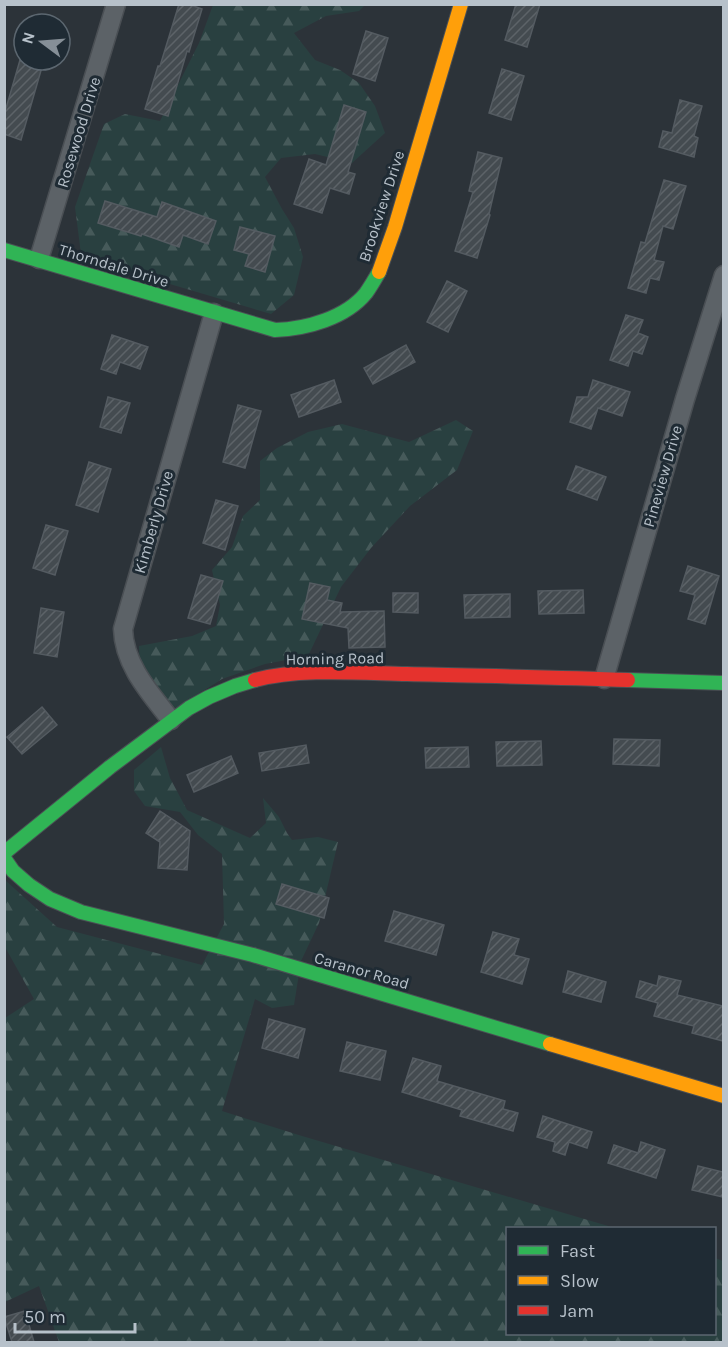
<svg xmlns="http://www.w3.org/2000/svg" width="728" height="1347" font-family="Karla,sans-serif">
<defs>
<pattern id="forest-firs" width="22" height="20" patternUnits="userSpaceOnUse" patternTransform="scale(1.5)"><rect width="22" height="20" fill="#294040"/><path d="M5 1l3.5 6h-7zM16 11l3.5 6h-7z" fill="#465a5a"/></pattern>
<pattern id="building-hatch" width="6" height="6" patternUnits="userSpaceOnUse" patternTransform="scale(1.5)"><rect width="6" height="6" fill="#444b50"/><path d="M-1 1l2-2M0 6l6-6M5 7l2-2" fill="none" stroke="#5d6368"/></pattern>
</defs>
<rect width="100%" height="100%" fill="#2c3339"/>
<g fill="url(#forest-firs)">
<polygon points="213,5 365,5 359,11 326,16 294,33 315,60 340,70 359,83 375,106 385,133 352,163 315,154 281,158 265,177 282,209 294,228 303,257 294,295 271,314 109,266 81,254 75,207 104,124 125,114 160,121 199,43"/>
<polygon points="456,420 473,431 457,470 410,506 371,548 341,587 308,656 265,664 222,679 176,708 140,679 139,646 192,636 216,626 220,605 212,570 232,547 243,516 260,500 260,461 277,448 308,432 342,424 409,442"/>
<polygon points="161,747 170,778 187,810 250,838 266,823 263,798 279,817 287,833 292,840 318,837 338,842 319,923 301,961 294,1005 272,1008 255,999 222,1111 302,1136 615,1228 508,1228 508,1334 714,1334 715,1258 723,1261 723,1342 59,1342 39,1286 5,1302 5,1018 34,999 5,947 5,880 57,927 202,965 224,924 222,854 198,835 180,812 145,806 134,791 134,770"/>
</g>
<g fill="url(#building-hatch)" stroke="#545b61" stroke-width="1.5">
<polygon points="179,4 188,4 202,9 189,52 187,51 168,116 145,109 158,66 160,66"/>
<polygon points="516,4 540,4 527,47 505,40"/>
<polygon points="366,31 388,38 375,81 353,74"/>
<polygon points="20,60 44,60 21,140 4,134 4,115"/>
<polygon points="502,69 524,76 511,120 489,113"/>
<polygon points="680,100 702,106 694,136 698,138 694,157 659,147 663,131 672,133"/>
<polygon points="344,105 366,112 348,172 355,174 349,194 330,188 322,213 294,204 309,159 326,165"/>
<polygon points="478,152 502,158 489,214 490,215 477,258 455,251 473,192 469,191"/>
<polygon points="664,180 686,186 673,229 663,226 654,260 664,262 659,280 650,278 646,293 628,288 641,242 645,243"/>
<polygon points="105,201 157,217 162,202 216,221 208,244 183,235 179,247 142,234 141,236 98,223"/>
<polygon points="240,227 275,236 265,272 245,266 249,254 234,250"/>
<polygon points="447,281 467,291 448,332 427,322"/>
<polygon points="626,315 643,320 638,333 648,337 642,354 633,351 628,366 610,360"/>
<polygon points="112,335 148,347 140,369 120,362 116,374 101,369"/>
<polygon points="406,345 415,362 373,384 364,368"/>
<polygon points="334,380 341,402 299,417 291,395"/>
<polygon points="593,380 630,392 622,416 598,408 591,429 570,422 577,397 588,397"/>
<polygon points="108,397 130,403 121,433 100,427"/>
<polygon points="238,405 261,411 245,468 223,462"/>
<polygon points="89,462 111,469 98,512 76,505"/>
<polygon points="576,466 606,477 597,500 567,489"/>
<polygon points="216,500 238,506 225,550 203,543"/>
<polygon points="46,525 68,531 55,575 33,568"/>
<polygon points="688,566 719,576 705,624 688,619 695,595 680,591"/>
<polygon points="201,575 223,581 210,624 188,618"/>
<polygon points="310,583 330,587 327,600 342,603 340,612 384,611 385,647 349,648 348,628 302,619"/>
<polygon points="583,590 584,613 539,614 538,591"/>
<polygon points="393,593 418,593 418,613 393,612"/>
<polygon points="510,594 510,617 465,618 464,595"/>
<polygon points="41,608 64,612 57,657 34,653"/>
<polygon points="42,707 57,725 22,754 7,737"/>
<polygon points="614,739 660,740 659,766 613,764"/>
<polygon points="541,741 542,765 497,766 496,742"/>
<polygon points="306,745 309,763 262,771 259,753"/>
<polygon points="468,747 469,767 426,768 425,748"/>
<polygon points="231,756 238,773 194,792 187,775"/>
<polygon points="160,811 190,831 187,870 158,868 160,842 146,833"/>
<polygon points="282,884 329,898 324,918 276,904"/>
<polygon points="394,911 444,925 436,955 385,941"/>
<polygon points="493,932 519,939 514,955 529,959 522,984 481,972"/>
<polygon points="568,971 606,982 601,1002 563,992"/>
<polygon points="659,976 681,981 677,995 723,1006 723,1041 692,1033 694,1026 654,1016 658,1003 636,997 640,981 657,986"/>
<polygon points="269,1019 305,1029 298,1058 262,1048"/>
<polygon points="347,1042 386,1051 380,1080 340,1071"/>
<polygon points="413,1058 441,1066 437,1081 505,1101 503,1109 518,1113 513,1131 460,1116 462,1110 402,1092"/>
<polygon points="543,1116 592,1132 587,1148 569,1142 565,1155 553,1151 555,1142 537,1137"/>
<polygon points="641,1142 665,1150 656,1178 608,1163 614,1145 638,1153"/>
<polygon points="698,1166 723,1172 723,1197 692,1190"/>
<polygon points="25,1311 34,1342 12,1342 4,1317"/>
</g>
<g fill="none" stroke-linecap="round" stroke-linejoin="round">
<g stroke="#4a4f54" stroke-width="21">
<g id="street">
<polyline points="39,259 116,4"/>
<polyline points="604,679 685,399 724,275"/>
<path d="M 171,720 C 150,693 124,665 123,629 L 214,313"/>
</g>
</g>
<g stroke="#4a4f54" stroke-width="16">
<g id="fast">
<path d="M 4,250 L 275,330 C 306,329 346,318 366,293 C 371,286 375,279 379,272"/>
<polyline points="628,680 724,683"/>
<polyline points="4,853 110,767 189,708 209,697 235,686 255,680"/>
<polyline points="4,858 13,871 29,885 50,899 81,912 253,955 550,1044"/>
</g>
</g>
<g stroke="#4a4f54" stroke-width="16">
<g id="slow">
<polyline points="379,272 395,227 461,4"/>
<polyline points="550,1044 724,1096"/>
</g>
</g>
<g stroke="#4a4f54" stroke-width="16">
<path id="jam" d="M 255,680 C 300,668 360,673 407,674 C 480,676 554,677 628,680"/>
</g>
<use href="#street" stroke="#5c6267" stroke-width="18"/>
<use href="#fast" stroke="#30b455" stroke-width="14"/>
<use href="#slow" stroke="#ff9f0a" stroke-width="14"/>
<use href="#jam" stroke="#e5322d" stroke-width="14"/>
</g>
<g text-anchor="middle" stroke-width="6" stroke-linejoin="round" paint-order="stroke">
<g font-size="16" fill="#b7c1ca" stroke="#1f2b34">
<text transform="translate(78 132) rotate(-73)" y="6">Rosewood Drive</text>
<text transform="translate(381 206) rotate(-72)" y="6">Brookview Drive</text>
<text transform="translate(114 265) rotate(17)" y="6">Thorndale Drive</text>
<text transform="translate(662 476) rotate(-74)" y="6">Pineview Drive</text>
<text transform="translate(153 522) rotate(-74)" y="6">Kimberly Drive</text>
<text transform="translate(335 658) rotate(-1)" y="6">Horning Road</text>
<text transform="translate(362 970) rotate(16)" y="6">Caranor Road</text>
</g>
</g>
<rect width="728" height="1347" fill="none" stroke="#b7c1ca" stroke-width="12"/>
<rect x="506" y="1227" width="210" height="108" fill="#1f2b34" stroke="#5c6770" stroke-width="1.5"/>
<rect x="518" y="1246" width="30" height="9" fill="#30b455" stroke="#5c6770" stroke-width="1.5"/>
<text x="560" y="1257" font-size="18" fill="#b7c1ca">Fast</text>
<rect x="518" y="1276" width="30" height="9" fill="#ff9f0a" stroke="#5c6770" stroke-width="1.5"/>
<text x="560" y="1287" font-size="18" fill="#b7c1ca">Slow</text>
<rect x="518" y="1306" width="30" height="9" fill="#e5322d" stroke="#5c6770" stroke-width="1.5"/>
<text x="560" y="1317" font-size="18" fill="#b7c1ca">Jam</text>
<g transform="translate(42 42) rotate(286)"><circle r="28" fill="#1f2b34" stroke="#5c6770" stroke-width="1.5"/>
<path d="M0-4.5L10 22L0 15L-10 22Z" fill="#868f97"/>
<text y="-9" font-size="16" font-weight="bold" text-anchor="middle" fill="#b7c1ca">N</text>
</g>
<path d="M15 1323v9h120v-9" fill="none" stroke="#b7c1ca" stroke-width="3"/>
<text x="24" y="1323" font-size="18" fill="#b7c1ca" stroke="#1f2b34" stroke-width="4.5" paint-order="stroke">50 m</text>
</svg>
